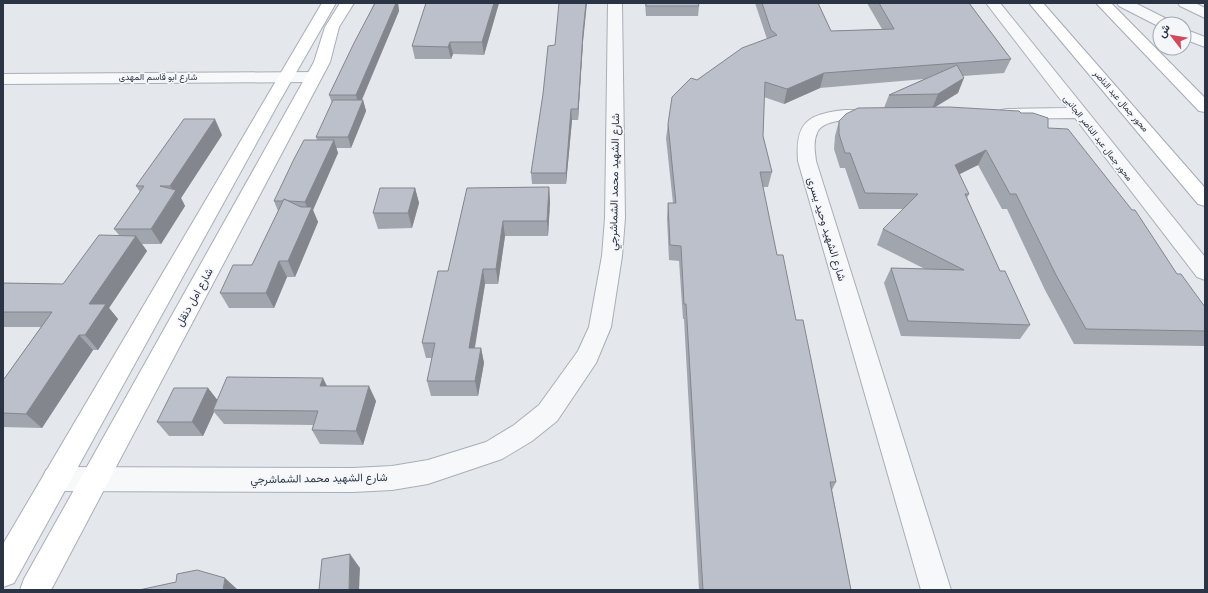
<svg xmlns="http://www.w3.org/2000/svg" width="1208" height="593" font-family="'Open Sans',Vazirmatn,sans-serif">
<rect width="100%" height="100%" fill="#e4e7ec"/>
<g fill="none" stroke-linecap="round" stroke-linejoin="round">
<g stroke="#a9aeb7" stroke-width="2">
<g id="street">
<polygon points="608,3 622,3 625,218 622,256 611,327 596,363 557,421 532,441 502,459 428,484 392,490 353,492 56,491 46,488 42,479 46,470 56,467 353,468 392,466 428,460 486,442 514,425 539,405 578,351 589,327 602,256 605,218"/>
<polygon points="986,3 1000,3 1205,257 1205,280 1197,277 1075,118 1007,119 1001,118 999,114 1001,110 1007,109 1067,108"/>
<polygon points="1117,3 1135,3 1171,21 1173,24 1160,24 1160,27 1119,6"/>
<polygon points="1178,3 1195,3 1205,8 1205,18 1180,6"/>
<polygon points="1184,29 1205,37 1205,47 1184,39"/>
<polygon points="313,72 319,74 321,77 319,80 313,82 3,84 3,74"/>
<path d="M 845,110 L 873,110 L 879,111 L 881,115 L 879,119 L 873,120 C 859,120 823,117 817,133 C 813,142 815,152 816,161 L 951,590 L 921,590 L 798,161 C 795,122 808,114 845,110 Z"/>
</g>
</g>
<g stroke="#a9aeb7" stroke-width="2">
<g id="secondary">
<polygon points="322,3 336,3 278,104 14,583 3,587 3,544"/>
<polygon points="340,3 354,3 339,27 330,62 51,590 20,590 24,579 314,62 325,27"/>
</g>
</g>
<g stroke="#a3abb8" stroke-width="2">
<g id="primary">
<polygon points="1029,3 1043,3 1205,188 1205,206 1198,204"/>
<polygon points="1096,3 1111,3 1205,98 1205,112 1199,111"/>
</g>
</g>
<use href="#street" fill="#f7f8fa" fill-rule="evenodd"/>
<use href="#secondary" fill="#fff" fill-rule="evenodd"/>
<use href="#primary" fill="#fff" fill-rule="evenodd"/>
</g>
<g fill="#a1a5ae">
<polygon points="375,3 398,3 399,11 362,100 363,100 366,111 351,148 336,148 338,153 313,210 318,222 295,277 287,277 274,308 229,308 220,293 252,265 278,211 274,201 317,140 316,137 332,103 329,95"/>
<polygon points="499,3 484,55 453,54 451,59 415,59 412,46"/>
<polygon points="645,3 698,3 699,6 698,16 646,16"/>
<polygon points="755,3 818,3 831,31 882,29 867,3 969,3 1011,59 1004,73 963,76 958,93 935,107 1021,113 1048,128 1205,307 1205,346 1074,344 1045,290 1007,209 1002,209 978,165 959,174 969,194 967,198 1000,271 1030,325 1020,339 901,336 884,283 891,268 925,269 877,245 883,229 904,209 859,209 845,168 840,168 834,149 835,136 839,121 884,108 889,95 924,79 820,88 784,104 764,97 763,136 772,172 768,187 763,187 777,255 796,320 836,482 832,490 851,590 699,590 684,319 683,319 679,261 669,260 667,218 668,203 673,203 666,138 668,124 697,80 767,39"/>
<polygon points="583,42 578,120 572,120 566,184 532,184 531,173"/>
<polygon points="222,135 181,198 185,206 161,244 142,244 147,251 109,308 118,319 98,350 93,350 42,428 3,427 3,379 4,379 41,327 3,327 3,283 63,284 119,235 114,229 140,192 136,186"/>
<polygon points="549,187 550,202 548,236 505,236 498,284 485,284 475,348 481,348 484,363 478,396 431,396 427,381 432,358 426,358 422,343 448,271 467,188"/>
<polygon points="415,188 419,203 412,228 378,229 373,213"/>
<polygon points="327,386 376,401 363,445 320,444 312,430 313,425 224,424 214,412 203,436 169,436 157,422 208,388 217,400"/>
</g>
<g fill="#83868d">
<polygon points="396,3 398,3 399,11 359,106 356,95"/>
<polygon points="494,3 499,3 484,55 482,42"/>
<polygon points="586,3 587,3 583,42 578,120 578,109 583,32"/>
<polygon points="450,42 453,54 451,59 448,47"/>
<polygon points="824,73 820,88 784,104 787,89"/>
<polygon points="964,78 958,93 932,109 938,94"/>
<polygon points="363,100 366,111 351,148 348,137"/>
<polygon points="571,109 572,120 566,184 566,173"/>
<polygon points="215,119 222,135 181,198 185,206 161,244 151,229 174,194 170,186"/>
<polygon points="334,140 338,153 313,210 318,222 295,277 288,261 309,212 305,202"/>
<polygon points="986,150 978,165 948,180 955,165"/>
<polygon points="549,187 550,202 548,236 547,221"/>
<polygon points="415,188 419,203 412,228 408,213"/>
<polygon points="503,221 505,236 498,284 496,269"/>
<polygon points="136,236 147,251 109,308 118,319 98,350 85,335 89,304"/>
<polygon points="279,261 287,277 274,308 266,293"/>
<polygon points="483,269 485,284 472,363 469,348"/>
<polygon points="79,335 93,350 42,428 26,414"/>
<polygon points="481,348 484,363 478,396 475,381"/>
<polygon points="323,378 330,392 320,386"/>
<polygon points="369,386 376,401 363,445 356,431"/>
<polygon points="208,388 219,402 213,410 214,412 203,436 192,422"/>
<polygon points="350,554 360,568 359,590 349,590"/>
<polygon points="225,578 238,590 223,590"/>
</g>
<g fill="#bbc0ca" stroke="#83868d">
<polygon points="375,3 396,3 356,95 329,95 354,43"/>
<polygon points="426,3 494,3 482,42 450,42 448,47 412,46"/>
<polygon points="559,3 586,3 583,32 578,109 571,109 566,173 531,173 543,94 548,46 555,45"/>
<polygon points="646,3 698,3 699,6 646,6"/>
<polygon points="762,3 818,3 831,31 894,29 879,3 969,3 1011,59 824,73 787,89 765,82 763,136 772,172 760,172 777,255 783,255 796,320 803,320 836,482 830,482 851,590 703,590 686,304 684,304 681,246 670,245 668,203 676,203 668,124 672,97 691,78 697,80 742,48 777,35 771,30"/>
<polygon points="957,65 964,78 938,94 889,95"/>
<polygon points="333,100 363,100 348,137 316,137"/>
<polygon points="949,107 1019,111 1021,113 1033,113 1048,118 1048,128 1068,129 1132,210 1135,210 1177,274 1181,274 1205,307 1205,331 1086,329 1056,275 1016,194 1010,194 986,150 955,165 969,194 965,194 1000,271 1005,271 1030,325 908,321 891,268 964,270 883,229 918,194 865,193 850,153 845,153 839,134 839,121 846,114 858,108"/>
<polygon points="184,119 215,119 170,186 160,186 176,190 151,229 114,229 144,186 136,186"/>
<polygon points="304,140 334,140 305,202 289,201 284,199 283,201 274,201 294,159"/>
<polygon points="549,187 547,221 503,221 496,269 483,269 469,348 481,348 475,381 427,381 435,343 422,343 438,271 448,271 467,188"/>
<polygon points="380,188 415,188 408,213 373,213"/>
<polygon points="284,199 301,207 312,207 288,261 279,261 266,293 220,293 233,265 252,265"/>
<polygon points="99,235 136,236 89,304 106,304 85,335 79,335 26,414 3,413 3,379 4,379 52,312 3,312 3,283 63,284"/>
<polygon points="227,377 323,378 320,386 369,386 356,431 312,430 318,411 213,410"/>
<polygon points="174,388 208,388 192,422 157,422"/>
<polygon points="350,554 349,590 319,590 322,559"/>
<polygon points="197,570 225,578 223,590 139,590 176,582 177,574"/>
</g>
<g text-anchor="middle" stroke-width="3.5" stroke-linejoin="round" paint-order="stroke">
<g font-size="9" fill="#2b3445" stroke="#f4f6f9">
<text x="158" y="80">شارع ابو قاسم المهدى</text>
<text transform="translate(1121 101) rotate(49)" y="3">محور جمال عبد الناصر</text>
<text transform="translate(1098 138) rotate(52)" y="3">محور جمال عبد الناصر الجانبى</text>
</g>
<g font-size="11" fill="#2b3445" stroke="#f4f6f9">
<text transform="translate(614 182) rotate(-89)" y="4">شارع الشهيد محمد الشماشرجي</text>
<text transform="translate(827 229) rotate(73)" y="4">شارع الشهيد وحيد يسرى</text>
<text transform="translate(194 297) rotate(-61)" y="4">شارع امل دنقل</text>
<text transform="translate(319 478) rotate(-1)" y="4">شارع الشهيد محمد الشماشرجي</text>
</g>
</g>
<rect width="1208" height="593" fill="none" stroke="#2b3445" stroke-width="8"/>
<g transform="translate(1172 36) rotate(301)"><circle r="19" fill="#f4f6f9" stroke="#a4a8b1"/>
<path d="M0-3L7 15L0 10L-7 15Z" fill="#d1495b"/>
<text y="-6" font-size="11" font-weight="bold" text-anchor="middle" fill="#2b3445">ش</text>
</g>
</svg>
